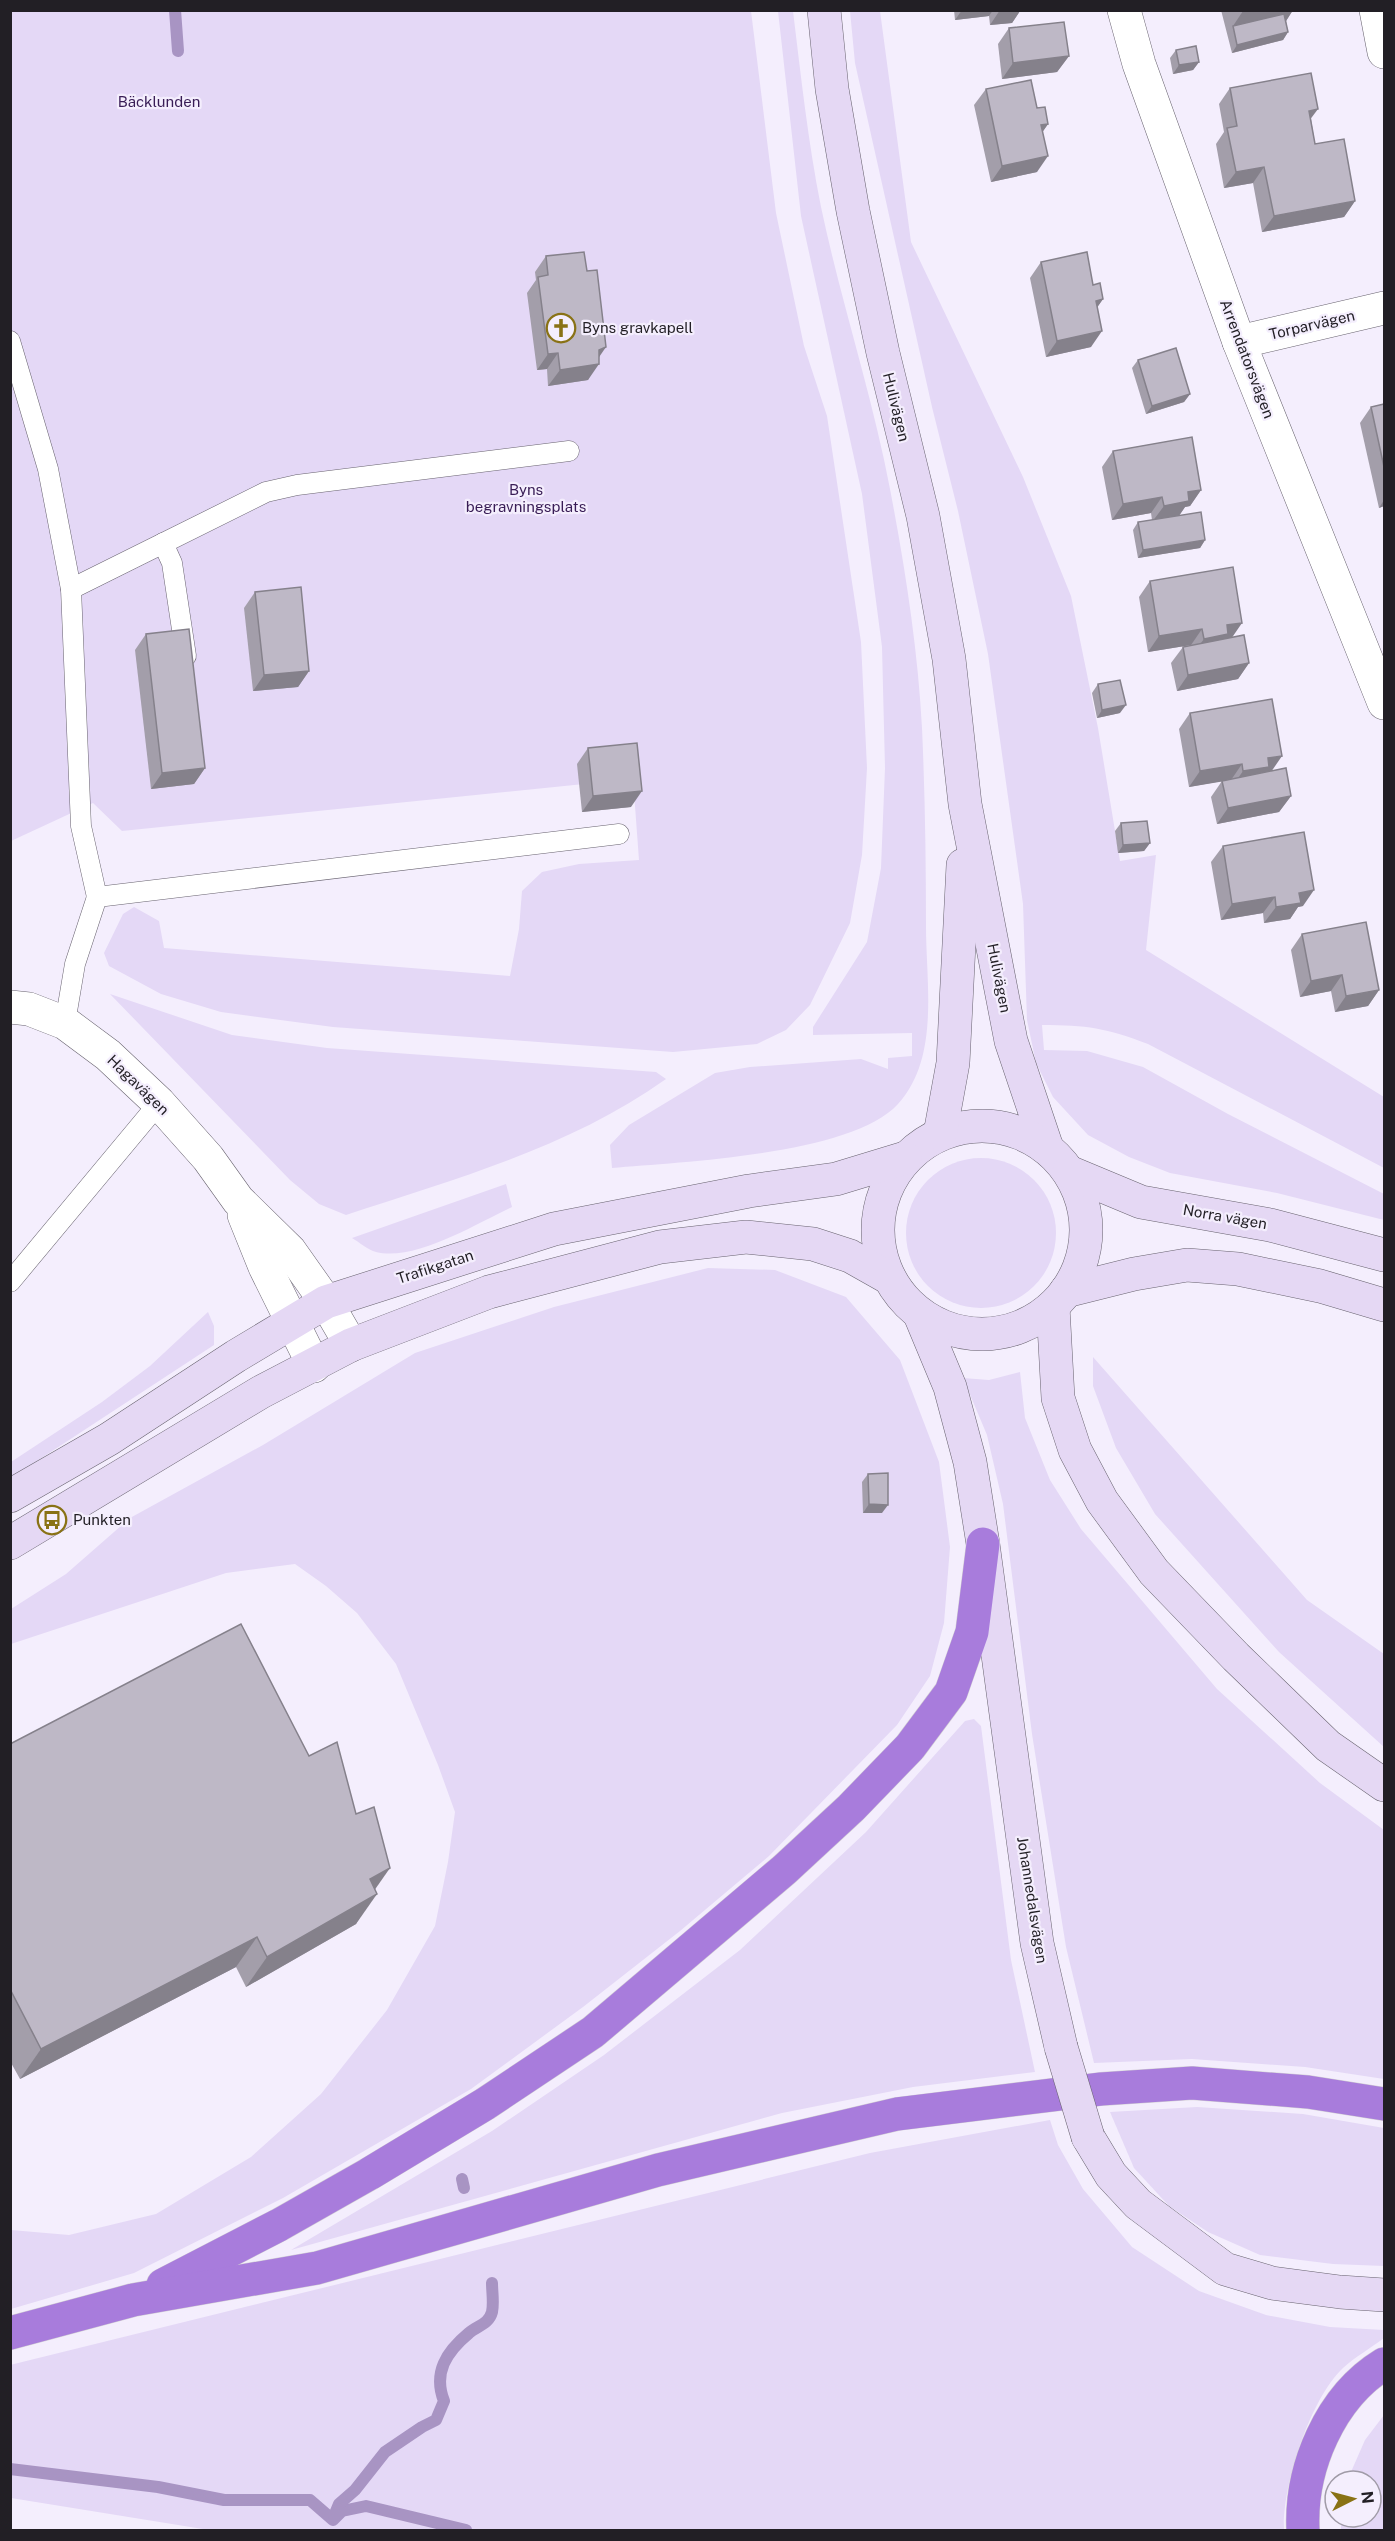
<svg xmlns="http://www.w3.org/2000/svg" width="1395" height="2541" font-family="'Public Sans',sans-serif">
<rect width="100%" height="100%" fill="#f4eefd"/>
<g fill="#e4d8f6">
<polygon points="10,11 751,11 776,213 804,346 827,416 861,642 867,768 862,855 850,923 810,1005 786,1030 757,1044 673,1052 333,1027 221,1012 161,994 109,966 104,953 123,914 134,907 159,921 164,948 510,976 519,929 522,891 542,872 579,864 639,860 633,779 122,831 93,803 11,841"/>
<path d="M 778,11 L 793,11 C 801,76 808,142 821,207 C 841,302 872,394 890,489 C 905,567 918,650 922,728 C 925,794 926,860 926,927 C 926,983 940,1058 898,1104 C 852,1155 680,1162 612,1168 L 610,1145 L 629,1125 L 715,1073 L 750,1067 L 861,1059 L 888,1069 L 888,1058 L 912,1056 L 912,1033 L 813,1035 L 813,1027 L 867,942 L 881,868 L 885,768 L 882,647 L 862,494 L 801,216 Z"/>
<path d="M 850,11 L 880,11 L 911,242 L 1023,477 L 1071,596 L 1098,728 L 1120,861 L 1156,855 L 1146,950 L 1384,1097 L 1384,1168 L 1148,1044 C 1106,1028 1087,1025 1042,1025 L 1044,1050 L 1087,1051 L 1143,1067 L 1228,1114 L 1384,1194 L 1384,1220 L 1277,1193 L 1170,1173 L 1129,1157 L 1088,1135 L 1053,1097 L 1036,1063 L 1027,1020 L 1023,904 L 988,654 L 958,511 L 932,407 L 855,63 Z"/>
<path d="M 110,994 L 232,1035 L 327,1048 L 656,1072 L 666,1079 C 571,1147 455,1179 346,1215 L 319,1204 L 290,1180 Z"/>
<circle cx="981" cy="1233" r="75"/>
<path d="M 506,1184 L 512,1207 C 477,1223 415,1262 376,1252 C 368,1250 359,1242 352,1238 Z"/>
<polygon points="708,1268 775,1270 846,1297 900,1360 939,1462 950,1547 944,1623 930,1676 897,1725 769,1856 680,1931 583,2007 471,2089 283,2198 134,2273 11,2309 11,2230 69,2235 156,2214 251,2157 321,2094 387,2010 435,1926 448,1862 455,1812 438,1765 396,1664 357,1613 326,1586 295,1564 226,1573 11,1644 11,1609 66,1574 130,1518 263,1445 415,1353 554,1307"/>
<polygon points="208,1312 214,1326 214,1345 11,1478 11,1462 102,1402 150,1366"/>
<polygon points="1093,1357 1307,1600 1384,1654 1384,1747 1279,1652 1155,1514 1116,1448 1093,1386"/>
<polygon points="1020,1372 1025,1418 1050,1480 1081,1529 1217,1689 1320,1783 1384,1830 1384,2079 1305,2067 1192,2059 1094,2063 1066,1947 1032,1734 1003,1504 987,1435 963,1378 989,1380"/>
<polygon points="974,1719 981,1726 1011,1960 1035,2072 913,2087 782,2113 291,2250 492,2131 604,2055 740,1950 866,1832 965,1721"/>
<polygon points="1197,2107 1303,2114 1384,2128 1384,2266 1333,2264 1260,2255 1208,2232 1169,2206 1134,2168 1110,2112"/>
<path d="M 1050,2120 L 1058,2145 L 1083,2189 L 1132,2247 L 1199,2291 L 1266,2315 L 1330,2327 L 1384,2330 L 1384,2338 C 1371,2348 1355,2357 1343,2368 C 1310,2399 1282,2486 1284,2530 L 209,2530 L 11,2498 L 10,2365 L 870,2153 Z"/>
<polygon points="1384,2415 1384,2530 1341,2530 1341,2517 1371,2517 1371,2481 1347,2481 1365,2440"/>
</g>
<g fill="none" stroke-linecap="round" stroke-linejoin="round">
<g stroke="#a894c3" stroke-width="12">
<polyline points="175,10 178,51"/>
<polyline points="462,2179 464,2188"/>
<polyline points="10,2469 158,2487 224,2500 310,2500 333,2520 342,2511 366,2506 466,2530"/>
<path d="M 334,2516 L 339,2504 L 355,2490 L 385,2452 L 422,2427 L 436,2420 L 444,2401 C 433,2373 446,2352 469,2333 C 477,2326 489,2324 492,2312 C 494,2303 492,2292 492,2283"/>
</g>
<g stroke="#68636f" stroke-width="21">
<g id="service">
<polyline points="10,341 48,469 71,589 81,826 97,897"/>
<polyline points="163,543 172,563 186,656"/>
<polyline points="71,589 266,492 297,485 569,451"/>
<polyline points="65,1023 75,964 97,897 619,834"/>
<polyline points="10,1282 159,1103"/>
</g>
</g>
<g stroke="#68636f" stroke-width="34">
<g id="minor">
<polyline points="1124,10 1139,64 1239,342 1384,703"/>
<polyline points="1376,10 1384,52"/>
<polyline points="1239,342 1384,308"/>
</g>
</g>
<g stroke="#68636f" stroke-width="34">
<g id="tertiary">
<polyline points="10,1007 29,1009 65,1023 108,1055 159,1103 208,1158 238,1200 290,1251 326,1302 351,1345"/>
<polyline points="244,1215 265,1267 314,1366"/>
</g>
</g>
<g stroke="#68636f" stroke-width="34">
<g id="secondary">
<polyline points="824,10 832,89 853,211 883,353 923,516 949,659 965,804 1011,1041 1047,1148"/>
<circle cx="982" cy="1230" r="104"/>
<polyline points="940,1134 953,1063 963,865"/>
<polyline points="1069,1172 1141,1202 1270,1225 1384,1255"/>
<polyline points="1066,1291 1134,1274 1187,1265 1238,1269 1320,1286 1384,1305"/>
<polyline points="1053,1307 1058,1398 1075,1450 1102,1501 1154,1572 1236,1657 1328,1746 1384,1785"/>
<polyline points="920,1315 950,1387 970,1462 983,1544 1037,1943 1061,2047"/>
<polyline points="10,1496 109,1439 236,1356 326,1302 554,1229 749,1191 836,1179 905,1158"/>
<polyline points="10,1543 261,1392 351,1345 489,1292 660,1247 746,1237 813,1244 850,1256 889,1278"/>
<polyline points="1088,2137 1111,2175 1138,2204 1225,2269 1272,2283 1340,2292 1384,2295"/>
</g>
</g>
<g stroke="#d3d2d3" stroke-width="34">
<g id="motorway">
<polyline points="163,2285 279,2225 369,2174 485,2104 593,2032 784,1870 851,1808 910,1747 951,1692 972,1632 983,1544"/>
<polyline points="10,2333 133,2300 317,2268 658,2170 897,2114 1101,2089 1192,2083 1308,2092 1384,2104"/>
<path d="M 1303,2530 C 1300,2468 1330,2397 1384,2364"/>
</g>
</g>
<use href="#service" stroke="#fff" stroke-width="20"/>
<use href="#minor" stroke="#fff" stroke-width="33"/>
<use href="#tertiary" stroke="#fff" stroke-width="33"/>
<use href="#secondary" stroke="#e5d8f4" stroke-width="33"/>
<use href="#motorway" stroke="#a87cdc" stroke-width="33"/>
<g stroke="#68636f" stroke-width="34" stroke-linecap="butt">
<polyline id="secondary-bridge" points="1061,2047 1088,2137"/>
</g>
<use href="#secondary-bridge" stroke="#e5d8f4" stroke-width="33"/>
</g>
<g fill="#a39eaa">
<polygon points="954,10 1024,10 1020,11 1012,23 990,25 989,16 955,20"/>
<polygon points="1221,10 1293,10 1286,21 1288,32 1283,40 1232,53"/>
<polygon points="1009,28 1069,56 1057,72 1002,79 998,44"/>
<polygon points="1176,50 1199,62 1193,70 1173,74 1170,58"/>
<polygon points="1230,88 1311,119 1315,144 1355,201 1344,217 1262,232 1253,183 1224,188 1216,144 1224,132 1219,104"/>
<polygon points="986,89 1037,108 1048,124 1043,131 1037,172 991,182 974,105"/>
<polygon points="546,256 599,357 588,380 548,386 547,369 537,370 527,293 536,280 535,272"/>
<polygon points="1041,262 1093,285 1103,299 1097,307 1091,347 1046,357 1030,278"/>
<polygon points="1138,360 1190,394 1184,402 1146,414 1132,368"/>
<polygon points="1384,404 1384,506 1379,508 1360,423 1371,407"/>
<polygon points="1113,451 1201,490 1190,506 1185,507 1179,516 1205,540 1200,548 1138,558 1133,530 1138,522 1152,520 1151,513 1112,520 1102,467"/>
<polygon points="1150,581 1231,638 1249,663 1238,679 1177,691 1171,663 1183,647 1191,645 1148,652 1139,597"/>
<polygon points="255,592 309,671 298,687 253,691 244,608"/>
<polygon points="146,634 205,768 194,784 151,789 135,650"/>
<polygon points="1098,684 1120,713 1097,718 1092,693"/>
<polygon points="1190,713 1271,771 1291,796 1279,812 1217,824 1211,797 1222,781 1189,787 1179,729"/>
<polygon points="588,748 631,807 582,812 577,764"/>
<polygon points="1121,823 1150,843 1144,851 1118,853 1115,831"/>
<polygon points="1223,846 1303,906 1298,907 1290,919 1264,923 1263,913 1221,920 1211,862"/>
<polygon points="1302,934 1379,990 1368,1006 1335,1012 1331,991 1300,997 1291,950"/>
<polygon points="868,1474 882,1513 863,1513 862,1482"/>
<polygon points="10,1744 375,1889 356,1924 246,1987 236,1967 20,2079 10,2061"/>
</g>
<g fill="#85818b">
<polygon points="962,10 993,10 989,16 955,20"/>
<polygon points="1000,10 1024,10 1020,11 1012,23 990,25"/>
<polygon points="1246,10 1293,10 1286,21 1233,26 1243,11"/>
<polygon points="1288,32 1283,40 1232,53 1237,45"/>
<polygon points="1069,56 1057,72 1002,79 1013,63"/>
<polygon points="1199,62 1193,70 1173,74 1179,65"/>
<polygon points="1318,109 1306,125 1309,111"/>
<polygon points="1048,124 1037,140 1041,125"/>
<polygon points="1048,156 1037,172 991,182 1002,166"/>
<polygon points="1264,167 1253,183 1224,188 1236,172"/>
<polygon points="1355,201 1344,217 1262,232 1274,216"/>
<polygon points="1103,299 1092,315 1096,301"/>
<polygon points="1102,331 1091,347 1046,357 1057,341"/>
<polygon points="606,347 595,363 599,364 588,380 548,386 560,370 599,350"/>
<polygon points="558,353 547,369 537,370 548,354"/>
<polygon points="1190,394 1184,402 1146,414 1152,406"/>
<polygon points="1201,490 1190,506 1185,507 1178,517 1152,522 1164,506 1188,492"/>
<polygon points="1162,497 1151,513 1112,520 1123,504"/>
<polygon points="1384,500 1384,506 1379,508"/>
<polygon points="1205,540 1200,548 1138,558 1143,550"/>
<polygon points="1242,623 1231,639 1192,655 1204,639 1227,625"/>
<polygon points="1202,629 1191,645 1148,652 1159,636"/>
<polygon points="1249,663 1238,679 1177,691 1188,675"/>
<polygon points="309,671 298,687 253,691 264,675"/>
<polygon points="1126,705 1120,713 1097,718 1102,710"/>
<polygon points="1282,756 1271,772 1232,787 1243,771 1268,758"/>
<polygon points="1242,764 1231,780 1189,787 1200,771"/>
<polygon points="205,768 194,784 151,789 162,773"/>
<polygon points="642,791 631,807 582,812 593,796"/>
<polygon points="1291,796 1279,812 1217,824 1228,808"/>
<polygon points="1150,843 1144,851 1118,853 1123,845"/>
<polygon points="1314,890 1303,906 1298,907 1290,919 1264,923 1276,907 1299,893"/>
<polygon points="1275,897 1263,913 1221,920 1232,904"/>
<polygon points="1342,975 1331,991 1300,997 1311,981"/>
<polygon points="1379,990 1368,1006 1335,1012 1346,996"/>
<polygon points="869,1504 888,1505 882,1513 863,1513"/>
<polygon points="390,1868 369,1898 370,1879"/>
<polygon points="377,1894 356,1924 246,1987 267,1957"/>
<polygon points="257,1937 236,1967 20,2079 41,2049"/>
</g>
<g fill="#beb8c6" stroke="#85818b" stroke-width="1.5">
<polygon points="1284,14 1288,32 1237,45 1233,26"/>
<polygon points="1064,22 1069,56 1013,63 1009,28"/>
<polygon points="1196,46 1199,62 1179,65 1176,50"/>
<polygon points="1311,73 1318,109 1309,111 1315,144 1344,139 1355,201 1274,216 1264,167 1236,172 1227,128 1237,126 1230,88"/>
<polygon points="1031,80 1037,108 1045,107 1048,124 1041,125 1048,156 1002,166 986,89"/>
<polygon points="584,252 587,271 597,270 606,347 599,350 599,364 560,370 558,353 548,354 538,277 548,275 546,256"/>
<polygon points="1087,252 1093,285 1100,283 1103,299 1096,301 1102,331 1057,341 1041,262"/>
<polygon points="1176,348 1190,394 1152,406 1138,360"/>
<polygon points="1384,404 1384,467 1371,407"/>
<polygon points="1192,437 1201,490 1188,492 1189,501 1164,506 1162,497 1123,504 1113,451"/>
<polygon points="1201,512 1205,540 1143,550 1138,522"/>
<polygon points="1233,567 1242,623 1227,625 1228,634 1204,639 1202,629 1159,636 1150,581"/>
<polygon points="301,587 309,671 264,675 255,592"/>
<polygon points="189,629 205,768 162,773 146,634"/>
<polygon points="1244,635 1249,663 1188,675 1183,647"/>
<polygon points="1120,680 1126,705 1102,710 1098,684"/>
<polygon points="1272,699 1282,756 1268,758 1269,767 1243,771 1242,764 1200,771 1190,713"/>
<polygon points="637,743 642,791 593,796 588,748"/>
<polygon points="1286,768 1291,796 1228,808 1222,781"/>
<polygon points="1147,821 1150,843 1123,845 1121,823"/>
<polygon points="1304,832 1314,890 1299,893 1301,903 1276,907 1275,897 1232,904 1223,846"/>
<polygon points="1366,922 1379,990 1346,996 1342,975 1311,981 1302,934"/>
<polygon points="888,1473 888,1505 869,1504 868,1474"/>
<polygon points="241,1624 309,1756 337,1742 356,1814 374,1807 390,1868 370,1879 377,1894 267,1957 257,1937 41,2049 10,1989 10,1744"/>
</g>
<defs>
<g id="church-ring" transform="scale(1.5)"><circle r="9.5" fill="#f4eefd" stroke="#897215" stroke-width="1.5"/><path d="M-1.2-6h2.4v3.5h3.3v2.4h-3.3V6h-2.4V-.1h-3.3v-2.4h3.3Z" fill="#897215"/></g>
<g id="bus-ring" transform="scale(1.5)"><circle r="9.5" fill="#f4eefd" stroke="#897215" stroke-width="1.5"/><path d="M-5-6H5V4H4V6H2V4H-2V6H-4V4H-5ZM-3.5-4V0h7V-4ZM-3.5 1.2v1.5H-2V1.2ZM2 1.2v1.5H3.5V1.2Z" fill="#897215"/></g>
</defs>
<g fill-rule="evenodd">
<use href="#church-ring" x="561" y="328"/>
<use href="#bus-ring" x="52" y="1520"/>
</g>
<g text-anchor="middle" stroke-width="4.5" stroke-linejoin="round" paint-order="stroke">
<g font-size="15" fill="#391d56" stroke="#f4eefd">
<text x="159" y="107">Bäcklunden</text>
<text x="526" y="495">Byns<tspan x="526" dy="17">begravningsplats</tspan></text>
</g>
<g font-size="15" fill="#221f25" stroke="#f4eefd">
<text transform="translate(1312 325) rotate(-13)" y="5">Torparvägen</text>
<text transform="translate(1247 359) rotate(69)" y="5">Arrendatorsvägen</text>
<text transform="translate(896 407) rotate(76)" y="5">Hulivägen</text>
<text transform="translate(999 978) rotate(79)" y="5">Hulivägen</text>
<text transform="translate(138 1085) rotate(44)" y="5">Hagavägen</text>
<text transform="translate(1225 1217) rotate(10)" y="5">Norra vägen</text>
<text transform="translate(435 1267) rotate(-18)" y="5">Trafikgatan</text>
<text transform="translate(1032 1900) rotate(81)" y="5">Johannedalsvägen</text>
</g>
<g font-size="15" fill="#221f25" stroke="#f4eefd" text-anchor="start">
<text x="582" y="333">Byns gravkapell</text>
<text x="73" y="1525">Punkten</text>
</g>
</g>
<rect width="1395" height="2541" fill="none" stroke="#221f25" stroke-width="24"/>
<g transform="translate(1353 2499) rotate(84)"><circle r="28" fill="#f4eefd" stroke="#a09ba7" stroke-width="1.5"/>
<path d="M0-4.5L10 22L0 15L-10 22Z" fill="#897215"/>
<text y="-9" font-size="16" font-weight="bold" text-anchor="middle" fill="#221f25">N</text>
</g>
</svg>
